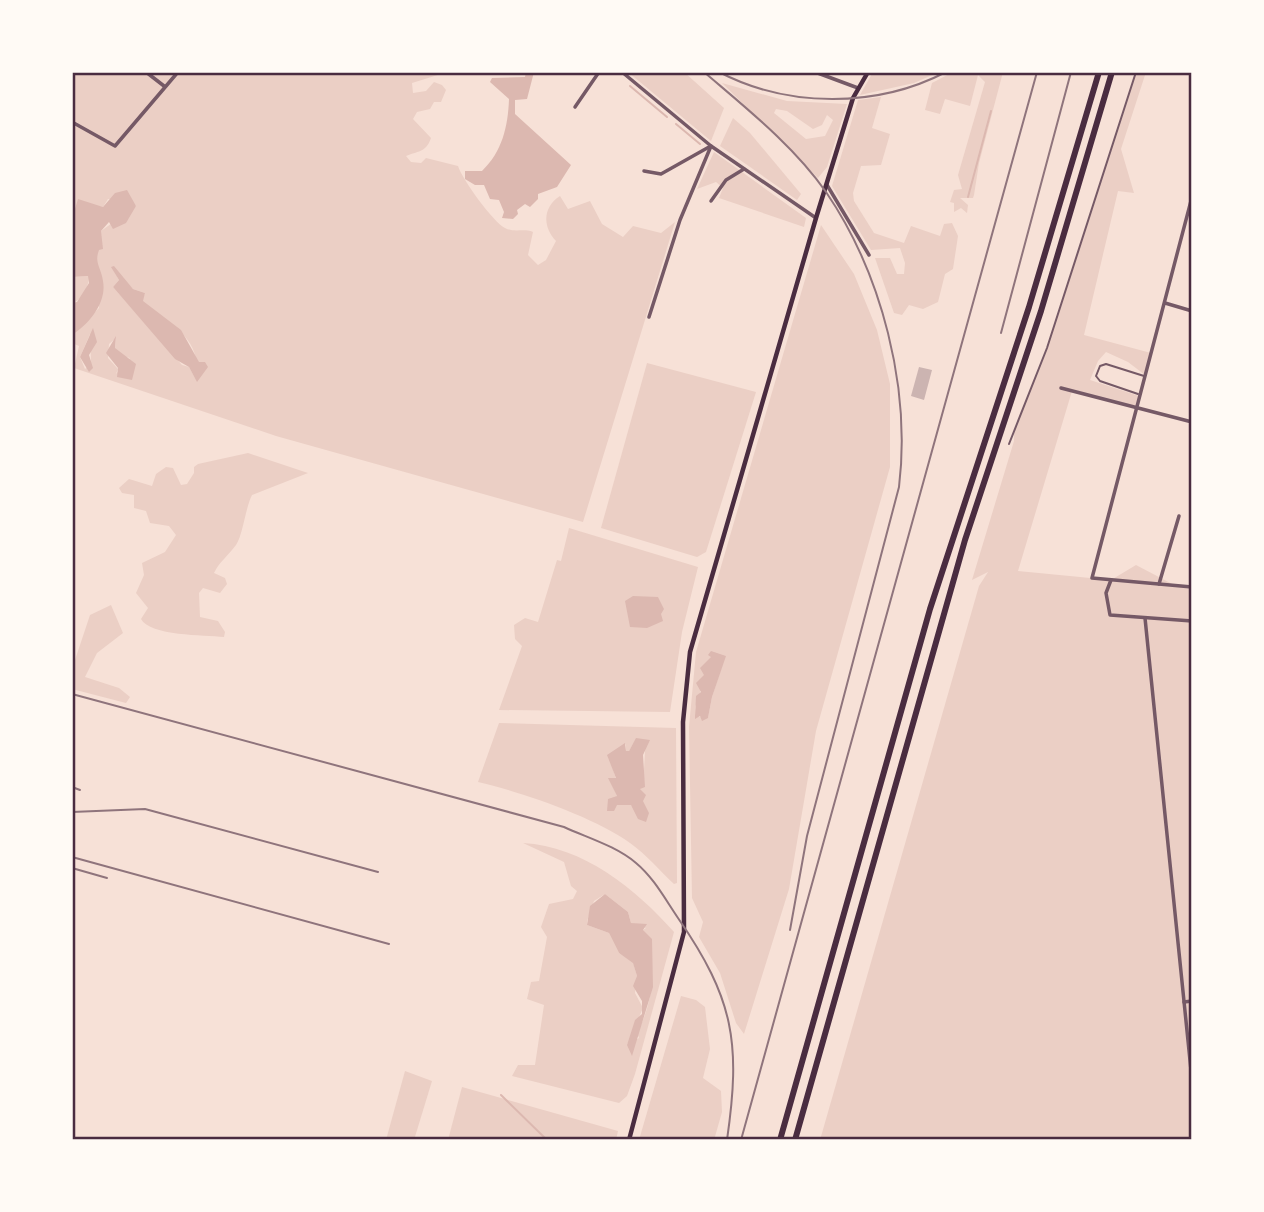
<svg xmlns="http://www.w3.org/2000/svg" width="1264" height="1212" font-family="Roboto,sans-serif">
<rect width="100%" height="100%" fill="#f7e1d7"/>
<g fill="#ebcfc5" fill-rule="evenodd">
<path d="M 72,72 L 440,72 L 441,74 L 412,83 L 413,93 L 426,91 L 434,82 L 442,85 L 446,90 L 441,102 L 434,102 L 430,109 L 417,112 L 413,119 L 431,138 C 426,153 417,151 406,156 L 411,162 L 421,163 L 426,158 L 458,166 C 462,179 493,222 505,228 C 514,233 524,228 533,232 L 528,255 L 538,265 L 546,260 L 556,241 C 542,226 543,207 560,196 L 568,209 L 590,201 L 602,224 L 623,237 L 633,226 L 661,233 L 675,222 L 583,522 L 276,436 L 74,368 L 79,346 L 72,343 L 72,335 L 99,308 L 95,261 L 101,231 L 136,206 L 131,200 L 108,199 L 103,207 L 86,204 L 77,206 L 72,219 ZM 112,267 L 133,289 L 145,293 L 142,301 C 172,326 202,337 197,381 L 189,367 L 182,365 L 113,287 L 119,280 ZM 90,334 L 91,363 L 85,369 L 80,357 ZM 116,338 L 115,349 L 121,356 L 130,358 L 116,374 L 118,369 L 108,358 L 109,344 Z"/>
<polygon points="628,72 684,72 724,108 711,141"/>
<polygon points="873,72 939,72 914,83 860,95"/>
<polygon points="953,72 1003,72 979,163 974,195 973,198 960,198 968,205 967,213 961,208 954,212 954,203 950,202 954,190 962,189 958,175 985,82 978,75 970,106 945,99 940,114 925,110 932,83"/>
<polygon points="1136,72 1146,72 1121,149 1134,193 1118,191 1084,335 1151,353 1145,375 1128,362 1106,352 1098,361 1090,380 1139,396 1136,406 1072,391 1018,571 1111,580 1136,565 1176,586 1192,587 1192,1140 820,1140 979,586 988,572 972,580 1014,441 1014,431 1047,348"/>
<path d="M 722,83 L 787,101 L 847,104 L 827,167 L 818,178 ZM 776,109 L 787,111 L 813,129 L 822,125 L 827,115 L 833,120 L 825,136 L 806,139 L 774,113 Z"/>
<polygon points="881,97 872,128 890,134 881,165 861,166 853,193 854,201 874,233 904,243 911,226 940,236 944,224 952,223 958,236 953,269 945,274 938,302 923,309 909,305 902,315 894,313 875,258 890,258 897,274 904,274 905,263 900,248 871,250 832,186 858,100"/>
<polygon points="733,118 750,133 801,194 797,200 720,146"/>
<polygon points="714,152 806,218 804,227 719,198 723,188 716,182 697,189"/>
<path d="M 821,225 L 854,274 L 877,330 L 890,384 L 890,467 L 816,731 L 789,889 L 744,1034 L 736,1023 L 720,973 L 699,937 L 703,922 L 692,898 L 689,727 L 696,652 ZM 725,656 L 712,697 L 708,718 L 695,716 L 695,707 L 712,657 Z"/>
<path d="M 89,276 C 89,286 82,301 72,303 L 72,277 Z"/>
<polygon points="647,363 756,392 706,552 697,557 601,528"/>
<path d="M 248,453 L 308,473 L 252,495 C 245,509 243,535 236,545 C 228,556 220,561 214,573 L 225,578 L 227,584 L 220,593 L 203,588 L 199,593 L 200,617 L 218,621 L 225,632 L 224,637 C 204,635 150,636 141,619 L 148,608 L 136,593 L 144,575 L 142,563 L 165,552 L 176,535 L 169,526 L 150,523 L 146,511 L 134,508 L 134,495 L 122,493 L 119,488 L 129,479 L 152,486 L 156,474 L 166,467 L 173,468 L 181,485 L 187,484 L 194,473 L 194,467 L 198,464 Z"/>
<polygon points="569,528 698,567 682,632 670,712 499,710 522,646 515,639 514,625 525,618 538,622 557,560 561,561"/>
<polygon points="111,605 123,633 97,653 85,677 119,688 130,697 126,703 72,689 72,669 90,615"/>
<path d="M 499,723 L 676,728 L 677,883 L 674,884 C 660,871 646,854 630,843 C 594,817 521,792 478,782 ZM 635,741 L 646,742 C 644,754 645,781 640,789 L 645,818 L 631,805 L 610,803 L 617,796 L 609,778 L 616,779 L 610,759 L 626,744 L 626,751 L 629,751 Z"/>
<path d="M 523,843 C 583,846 636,889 674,932 L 635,1074 L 627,1096 L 619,1103 L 512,1076 L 518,1065 L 535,1065 L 544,1005 L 527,999 L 531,982 L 539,981 L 547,937 L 541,927 L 549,904 L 573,899 L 577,891 L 571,886 L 564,862 ZM 605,894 L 628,912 L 631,923 L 646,928 L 643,930 C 656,965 655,999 637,1033 L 639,1038 L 627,1045 L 643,1008 L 635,993 L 637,976 L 633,962 L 619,953 L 609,933 L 587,925 L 587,921 L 594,901 Z"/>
<polygon points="681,996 696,1000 705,1007 710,1049 703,1078 721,1091 722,1112 714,1140 639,1140"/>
<polygon points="405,1071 432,1081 414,1140 386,1140"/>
<polygon points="462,1087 618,1131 616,1140 448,1140"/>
</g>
<g fill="#dcb8b0">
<path d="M 526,72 L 534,72 L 527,99 L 515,100 L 515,114 L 571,165 L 557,187 L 538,194 L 538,199 L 530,207 L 525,204 L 517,210 L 518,214 L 513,219 L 502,218 L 504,212 L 499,200 L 490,199 L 484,185 L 475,185 L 465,179 L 465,171 L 482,171 C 502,152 508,127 509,99 L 490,82 L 492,78 L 525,77 Z"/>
<path d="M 127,190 L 136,206 L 126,223 L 113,229 L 109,222 L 101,231 L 103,249 L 99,250 C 94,263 101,267 103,281 C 107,303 89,324 72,335 L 72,303 L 77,302 L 89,283 L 88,276 L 72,277 L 72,219 L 78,199 L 103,207 L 115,193 Z"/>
<polygon points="114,266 133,289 145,293 143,301 181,330 199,362 205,362 208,367 197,382 189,367 175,359 113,287 119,280 111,267"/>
<polygon points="93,328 97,342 89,355 93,368 89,372 80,357"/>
<polygon points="116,336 115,348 136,364 132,380 117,377 118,368 106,353"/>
<polygon points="633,596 658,597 664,609 661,614 663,621 647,628 630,627 625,601"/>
<polygon points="711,651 726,656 712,697 708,718 702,721 700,716 695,719 695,716 696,696 701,692 696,683 704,675 700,668 711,657 708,655"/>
<polygon points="636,738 650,740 643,755 645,787 640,789 646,795 643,801 649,813 646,822 638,819 631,805 617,805 614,811 607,811 608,799 617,796 608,778 616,778 607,755 625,743 626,751 629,751"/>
<polygon points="605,894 628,912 631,923 647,924 643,930 652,939 653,987 632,1056 627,1045 635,1020 642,1014 642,1001 633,986 637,976 633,963 619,953 609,933 587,925 590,906"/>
</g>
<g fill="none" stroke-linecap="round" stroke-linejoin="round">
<g stroke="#dcb8b0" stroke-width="2">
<polyline points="630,86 667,117"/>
<polyline points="676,124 700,144"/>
<polyline points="968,197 991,111"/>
<polyline points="501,1095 547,1140"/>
</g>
</g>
<polygon fill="#ccb4b1" points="919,367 932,370 924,400 911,396"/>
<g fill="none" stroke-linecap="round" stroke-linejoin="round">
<g stroke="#755966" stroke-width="2">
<polyline points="1138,394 1100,381 1096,376 1100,366 1106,364 1144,376"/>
<polyline points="1009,444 1047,348 1136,72"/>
</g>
<g stroke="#755966" stroke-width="3.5">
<polyline points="146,72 164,86"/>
<polyline points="622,72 711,146 816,218"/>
<polyline points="815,72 858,88"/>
<polyline points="575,107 599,72"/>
<polyline points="72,122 115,146 178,72"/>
<polyline points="644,171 661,174 709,147"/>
<polyline points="827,185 869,255"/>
<polyline points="1192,197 1092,578 1192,587"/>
<polyline points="711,201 726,180 744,169"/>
<polyline points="1165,303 1192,311"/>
<polyline points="649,317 680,220 711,146"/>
<polyline points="1061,388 1192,422"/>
<polyline points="1111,580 1106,593 1110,615 1192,621"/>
<polyline points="1159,584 1179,516"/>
<polyline points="1145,618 1192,1080"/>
<polyline points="1184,1002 1192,1001"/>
</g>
<polyline stroke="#4a2c40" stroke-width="4.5" points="629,1140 684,932 683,722 690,652 816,218 853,98 868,72"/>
<g stroke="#4a2c40" stroke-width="6">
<polyline points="780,1140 930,609 1029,307 1099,72"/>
<polyline points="795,1140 965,540 1041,311 1112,72"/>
</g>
<g stroke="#8f747c" stroke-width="2">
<path d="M 704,72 C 746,108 794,146 826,192 C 882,274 911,388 899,487 L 807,836 L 790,930"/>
<path d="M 719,72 C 788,108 877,108 946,72"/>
<polyline points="1001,333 1071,72"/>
<path d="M 72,694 L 564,827 C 588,838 616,846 636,863 C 654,878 665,899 678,918 C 734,999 741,1043 727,1140"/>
<polyline points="72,787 80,790"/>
<polyline points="72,812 145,809 378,872"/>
<polyline points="72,857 389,944"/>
<polyline points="72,868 107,878"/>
<polyline points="741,1140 1037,72"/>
</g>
</g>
<rect width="1264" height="1212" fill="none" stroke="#fffaf5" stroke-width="147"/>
<rect x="74" y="74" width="1116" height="1064" fill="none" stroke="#4a2c40" stroke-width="2.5"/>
</svg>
